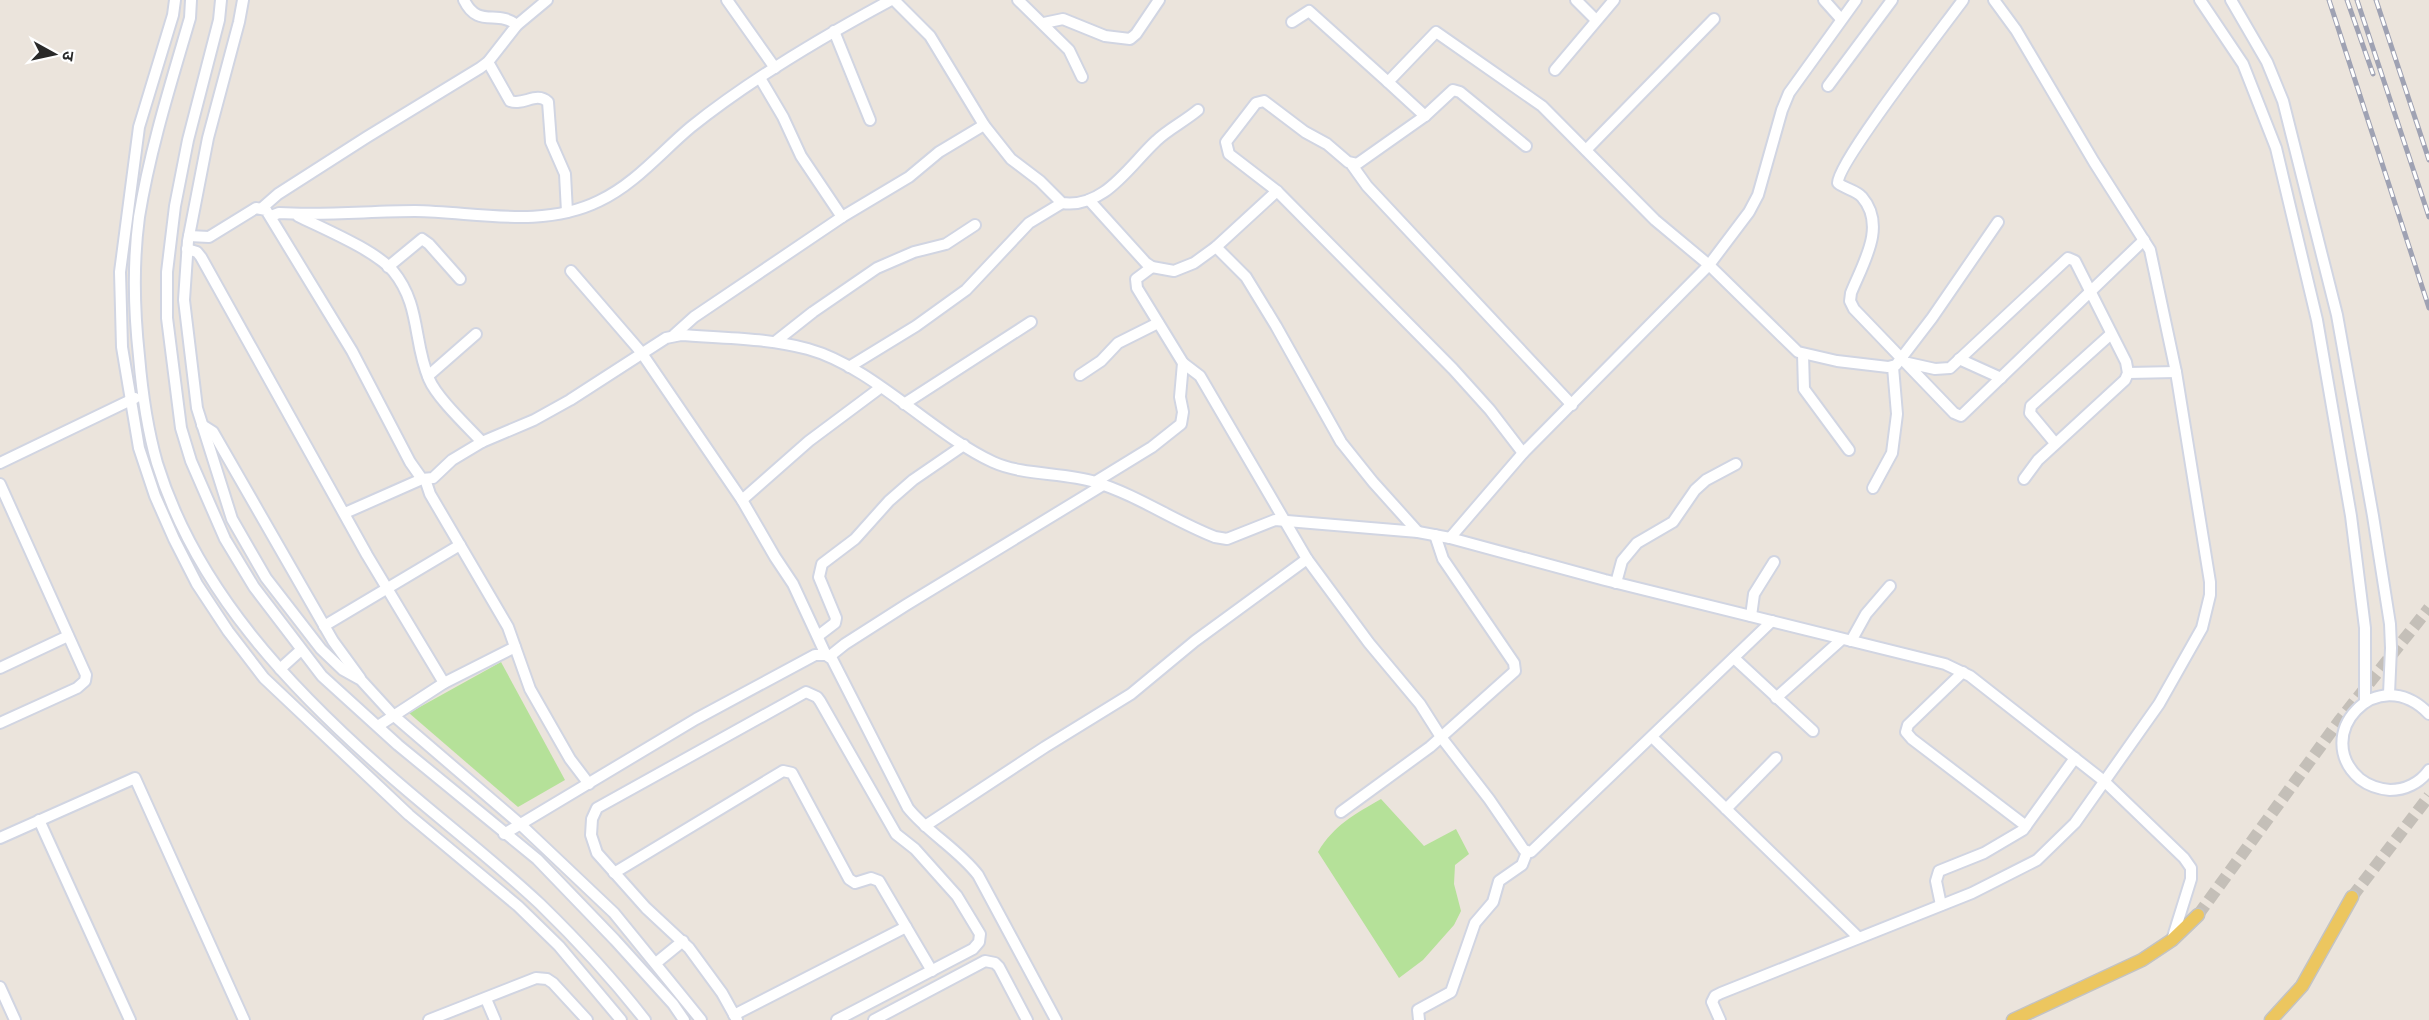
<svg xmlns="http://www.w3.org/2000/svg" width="2429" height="1020" font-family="'Asap Condensed','Noto Sans Devanagari',sans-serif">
<rect width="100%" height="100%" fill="#ebe4dc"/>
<g fill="#b5e199">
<polygon points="501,662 565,780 518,807 409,713"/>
<path d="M 1381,799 L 1424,846 L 1456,829 L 1469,854 L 1455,865 L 1454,884 L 1461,911 L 1454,925 L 1423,960 L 1399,978 L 1318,852 C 1334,825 1355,814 1381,799 Z"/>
</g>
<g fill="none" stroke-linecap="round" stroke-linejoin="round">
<g stroke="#c4bfb8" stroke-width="12" stroke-dasharray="12 6" stroke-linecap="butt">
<polyline points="2352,897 2429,796"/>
<polyline points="2198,915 2339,721 2429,608"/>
</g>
<g stroke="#d1d5e2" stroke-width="14">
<g id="minor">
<polyline points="175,0 173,15 139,127 120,272 122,347 139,448 155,496 174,539 197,584 228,631 264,678 409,815 518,906 559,946 621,1020"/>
<path d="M 191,0 L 190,18 C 171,83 150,149 139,217 C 133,262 134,310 139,356 C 142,392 147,428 157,463 C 196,590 291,689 388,774 C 438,818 491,858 540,904 C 577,940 613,979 645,1020"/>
<polyline points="221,0 219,20 188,140 175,206 167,272 167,318 181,428 191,461 225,539 254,587 322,676 398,745 537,859 615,940 673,1004 684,1020"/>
<polyline points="243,0 239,22 208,138 188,241 184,300 197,408 232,519 266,578 321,649 343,670 361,680 393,715 520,824 614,913 701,1020"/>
<path d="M 464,0 C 478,29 497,9 517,25"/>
<polyline points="727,0 775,68"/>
<path d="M 894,0 L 930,36 L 984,125 L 1011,159 L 1040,181 L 1062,203 C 1104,209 1129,166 1156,141 C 1167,130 1185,121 1198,110"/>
<polyline points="1018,0 1069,50 1082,77"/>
<polyline points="1576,0 1596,20"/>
<polyline points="1824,0 1841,19"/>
<path d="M 1963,0 C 1945,25 1836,164 1838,183 C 1845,189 1856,190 1862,197 C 1887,226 1863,263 1851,293 L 1850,301 L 1854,309 L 1954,413 L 1961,416 L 2144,240"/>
<polyline points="2200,0 2243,64 2276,148 2317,320 2351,516 2365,628 2365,702"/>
<polyline points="2231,0 2267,62 2283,101 2337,315 2373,516 2390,624 2391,648 2389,694"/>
<polyline points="1292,22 1309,11 1388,82"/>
<polyline points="1044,23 1063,19 1105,36 1130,39 1136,34 1159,0"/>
<polyline points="834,31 870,120"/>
<path d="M 488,62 L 510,101 C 524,106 536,91 548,102 L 551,142 L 565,174 L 567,212"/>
<polyline points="1555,70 1614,0"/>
<polyline points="760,78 783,117 801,156 842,217"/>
<polyline points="1828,86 1892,0"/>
<polyline points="1425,116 1388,82 1436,32 1542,106 1655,220 1709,265 1798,352 1837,361 1888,367 1896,365 1932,318 1998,222"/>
<polyline points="1586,150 1714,19"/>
<polyline points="1352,165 1367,186 1572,405"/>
<polyline points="1089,200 1146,263 1152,267 1174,271 1194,263 1216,247 1277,191"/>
<polyline points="262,208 278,194 367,137 480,68 488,62 517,25 547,0"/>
<path d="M 271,216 L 279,213 C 325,216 370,211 415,211 C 477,212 542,229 599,201 C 635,184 661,152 691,127 C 752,78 822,37 891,0"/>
<path d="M 298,216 C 324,229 375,250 393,271 C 421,305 413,342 429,379 C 437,398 467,426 482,442"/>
<path d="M 189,236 L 209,237 L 256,208 L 266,210 L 352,351 L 410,462 L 422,479 L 433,478 L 452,460 L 482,442 L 534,420 L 570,400 L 666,338 L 681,335 C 723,338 767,338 808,349 C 873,367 931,433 993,462 C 1024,476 1063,472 1095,482 C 1137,495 1174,521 1215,537 L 1227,539 L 1275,520 L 1418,532 L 1450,538 L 1605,580 L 1945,664 L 1970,676 L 2104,781 L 2184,858 L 2191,868 L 2191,879 L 2172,940"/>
<polyline points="1216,247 1246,277 1276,326 1341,442 1373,482 1418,532"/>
<polyline points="187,249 197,252 201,257 367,555 444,683"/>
<polyline points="388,267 422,239 429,244 460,279"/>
<polyline points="1152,267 1136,279 1137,288 1183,363 1200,376 1307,559"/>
<polyline points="571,271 641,352 742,500 775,557 793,584 826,655"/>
<polyline points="674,335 694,317 842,217 909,177 939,152 984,125"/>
<polyline points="775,342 813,312 877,268 914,252 946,244 975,225"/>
<polyline points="1803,354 1804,389 1849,450"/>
<polyline points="1959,359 2001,378"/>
<polyline points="1908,363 1935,369 1950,368 2068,258 2075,261 2126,362 2128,373 2125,380 2038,460 2024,479"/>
<polyline points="849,367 916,326 966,290 1029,223 1062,203"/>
<polyline points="2128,373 2176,372"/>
<polyline points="1080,375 1101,361 1118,343 1158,323"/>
<polyline points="428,376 476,334"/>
<polyline points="904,404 1031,322"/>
<polyline points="202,425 213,432 333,641 360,678"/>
<polyline points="2055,443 2030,413 2031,406 2111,334"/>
<polyline points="1523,453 1490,410 1453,369 1277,191 1229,154 1226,142 1256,103 1264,101 1305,132 1327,144 1348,162 1357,164 1425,116 1453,90 1460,92 1526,146"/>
<polyline points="0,463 135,398"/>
<polyline points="425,479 430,494 508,627 530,689 570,759 589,784"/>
<polyline points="1095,482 1152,447 1181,424 1183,412 1180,397 1183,363"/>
<polyline points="0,484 86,675 85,681 77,688 0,723"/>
<polyline points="1873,488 1892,453 1897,414 1893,367"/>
<polyline points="742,500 809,441 880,388"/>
<polyline points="345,513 422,479"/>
<polyline points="1450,538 1523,453 1709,265 1749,212 1758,195 1782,110 1789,93 1856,0"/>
<polyline points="1616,583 1622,561 1637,543 1673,522 1695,490 1706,480 1736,464"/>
<polyline points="1751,616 1754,594 1774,562"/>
<polyline points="324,626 460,545"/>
<polyline points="818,636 835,623 836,618 819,577 822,564 855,539 889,501 913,480 964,445"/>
<polyline points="1851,641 1866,614 1890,586"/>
<polyline points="830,656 845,644 906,605 1103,485"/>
<polyline points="1734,658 1813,731"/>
<polyline points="0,668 68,636"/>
<polyline points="280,669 301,650"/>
<polyline points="1963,672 1908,725 1906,732 1912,739 2026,826"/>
<polyline points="1776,698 1841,640"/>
<path d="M 2429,714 C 2377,660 2310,736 2360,779 C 2369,786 2379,789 2390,790 C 2405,790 2420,783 2429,770"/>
<polyline points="378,726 444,683 515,647"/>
<polyline points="1652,737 1858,937"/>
<polyline points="1726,809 1776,758"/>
<polyline points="1341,812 1430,747 1515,671 1514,663 1443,559 1435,535"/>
<polyline points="39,820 130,1020"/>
<polyline points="925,826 1045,747 1131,694 1195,641 1307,559 1369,643 1420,704 1441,737 1489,799 1524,850 1531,852 1772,621"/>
<path d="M 504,834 L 696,719 L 815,655 L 826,655 L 832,659 L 908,808 C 928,833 958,849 978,875 L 1056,1020"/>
<polyline points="0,838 135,778 244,1020"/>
<polyline points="614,873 783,771 792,773 849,879 855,883 871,878 879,881 932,971"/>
<polyline points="1941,905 1936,881 1939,871 1984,853 2023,830 2075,758"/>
<polyline points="656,963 683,941"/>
<polyline points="0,987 15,1020"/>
<polyline points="486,999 495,1020"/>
<polyline points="734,1015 906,927"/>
<polyline points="429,1020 536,978 547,979 553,983 587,1020"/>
<polyline points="737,1020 722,993 689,948 646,908 597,853 591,835 592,819 597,808 806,692 817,697 820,701 896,834 915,849 957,896 980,934 979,942 973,949 837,1020"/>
<polyline points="874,1020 985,961 995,963 999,967 1027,1020"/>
<polyline points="1419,1020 1418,1010 1451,992 1475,923 1493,902 1499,881 1522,865 1527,852"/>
<polyline points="1720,1020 1712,1002 1715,996 1721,993 1972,893 2037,860 2075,823 2159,704 2202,628 2210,595 2210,582 2176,372 2150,250 2094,162 2016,30 1994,0"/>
</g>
</g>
<g stroke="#c3c3c3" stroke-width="15">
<g id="major">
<polyline points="2013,1020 2142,960 2172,940 2198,915"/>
<polyline points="2271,1020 2302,986 2352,897"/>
</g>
</g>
<use href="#minor" stroke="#fff" stroke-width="10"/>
<use href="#major" stroke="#ecc65f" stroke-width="12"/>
<g stroke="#9fa2b3" stroke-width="5">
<g id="rail">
<polyline points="2329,0 2429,308"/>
<polyline points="2347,0 2373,74"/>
<polyline points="2357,0 2429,217"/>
<polyline points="2376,0 2429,160"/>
</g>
</g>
<use href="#rail" stroke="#fff" stroke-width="3" stroke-dasharray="9" stroke-linecap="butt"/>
</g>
<g transform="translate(54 54) rotate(98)" stroke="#ffffff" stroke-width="4.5" paint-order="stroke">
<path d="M0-4.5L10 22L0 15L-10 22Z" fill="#292929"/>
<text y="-9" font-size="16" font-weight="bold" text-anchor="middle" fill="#292929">उ</text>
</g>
</svg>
